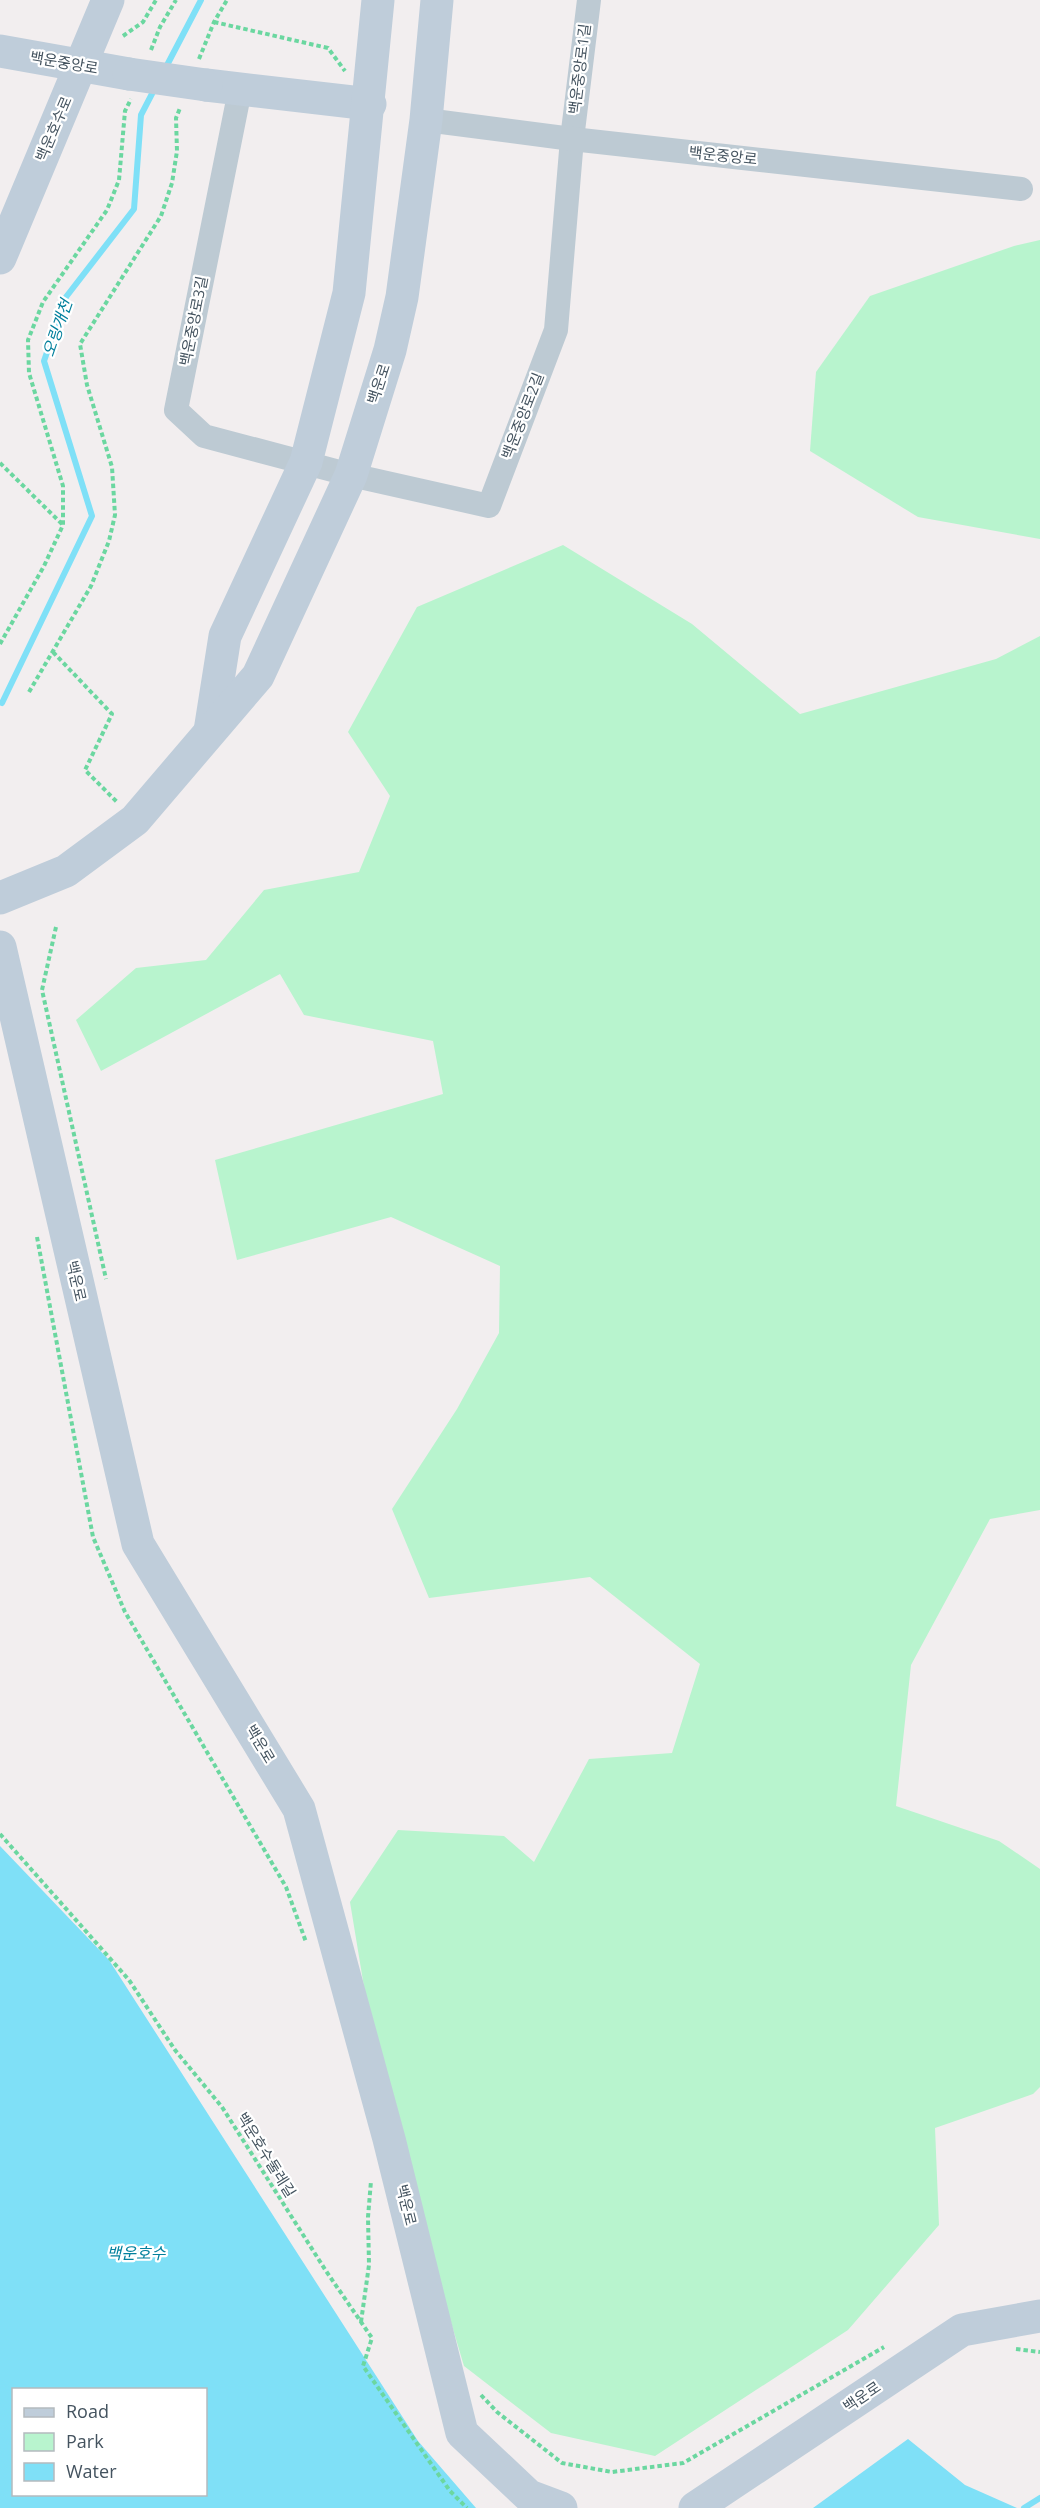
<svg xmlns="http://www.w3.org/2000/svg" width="1040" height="2508" font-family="'Open Sans','Noto Sans KR',sans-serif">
<rect width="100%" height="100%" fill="#f2eeef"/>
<g fill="#b8f4ce">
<polygon points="1040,240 1040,539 918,517 810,451 816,372 870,296 1014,246"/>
<polygon points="563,545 692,624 800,714 996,659 1040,636 1040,1510 990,1519 911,1665 896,1806 999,1841 1040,1869 1040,2087 1033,2094 935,2128 939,2225 848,2330 655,2456 551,2433 464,2366 380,2084 350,1902 398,1830 504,1836 534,1862 589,1759 672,1753 700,1664 590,1577 429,1598 392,1509 457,1409 499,1333 500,1266 391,1217 237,1260 215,1160 443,1094 433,1041 304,1015 280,974 101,1071 76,1020 136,968 206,960 264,890 359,872 390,796 348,732 417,607"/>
</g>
<g fill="#7fe0f7" fill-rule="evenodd">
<path d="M 0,1846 L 109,1960 L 418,2441 L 476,2508 L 0,2508 ZM 14,2390 L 206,2390 L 206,2494 L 14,2494 Z"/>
<polygon points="908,2439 965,2485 1017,2508 813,2508"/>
</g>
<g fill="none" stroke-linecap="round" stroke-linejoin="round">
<g stroke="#7fe0f7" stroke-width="6">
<polyline points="165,69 201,0"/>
<polyline points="2,703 92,516 44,361 66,297 134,209 141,115 155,88"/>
<polyline points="1024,2508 1040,2498"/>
</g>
<g stroke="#6bd7a0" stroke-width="4" stroke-dasharray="4.5 3" stroke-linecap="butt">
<polyline points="214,22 328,48 345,71"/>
<polyline points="123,36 143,22 156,0"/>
<polyline points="151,50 160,27 176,0"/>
<polyline points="199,59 214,22 227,0"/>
<polyline points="0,463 62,524"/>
<polyline points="0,644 44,566 63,525 63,486 29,373 28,340 43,302 107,210 119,180 125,111 131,99"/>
<polyline points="53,652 112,714 85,770 118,803"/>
<polyline points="29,692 91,586 109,541 115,515 112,467 87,385 80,344 161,216 172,183 177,151 176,118 180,108"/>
<polyline points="56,927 42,990 106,1279"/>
<polyline points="37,1237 93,1537 125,1612 286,1887 306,1942"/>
<polyline points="0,1834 129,1980 175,2050 222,2107 326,2271 372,2338 363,2366 450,2491 467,2508"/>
<polyline points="361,2322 369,2265 368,2217 371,2181"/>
<polyline points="1016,2349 1040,2352"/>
<polyline points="481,2395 497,2412 562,2463 612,2472 683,2463 884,2347"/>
</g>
<g stroke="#bdcad3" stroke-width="24">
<polyline points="240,90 176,410 204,436 351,475 489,506 556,330 572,139 589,0"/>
<polyline points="426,120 572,139 1021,189"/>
</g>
<g stroke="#bfcdda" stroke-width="33">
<polyline points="0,51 129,74"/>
<polyline points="206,85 370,104"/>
<polyline points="0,258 108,0"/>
<polyline points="210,731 225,636 306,462 349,293 378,0"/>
<polyline points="0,898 66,871 135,820 258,676 351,475 390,350 402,297 426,120 437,0"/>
<polyline points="0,947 138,1544 299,1809 389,2139 462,2433 529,2496 561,2508"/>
<polyline points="695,2508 962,2330 1040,2316"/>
</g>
<polyline stroke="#bfcdda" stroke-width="33" points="129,74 206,85"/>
</g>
<g text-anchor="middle" stroke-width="4.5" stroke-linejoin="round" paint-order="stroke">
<g font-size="15" fill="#44535f" stroke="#fff">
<text transform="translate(64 63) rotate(10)" y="5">백운중앙로</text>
<text transform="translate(580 69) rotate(-83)" y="5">백운중앙로1길</text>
<text transform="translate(54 129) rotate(-67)" y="5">백운호수로</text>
<text transform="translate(723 156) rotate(6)" y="5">백운중앙로</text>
<text transform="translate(194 321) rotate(-79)" y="5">백운중앙로3길</text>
<text transform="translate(379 384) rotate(-72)" y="5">백운로</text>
<text transform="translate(523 416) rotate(-69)" y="5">백운중앙로2길</text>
<text transform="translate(76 1281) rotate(77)" y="5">백운로</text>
<text transform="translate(260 1744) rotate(59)" y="5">백운로</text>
<text transform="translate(266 2155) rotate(58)" y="5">백운호수둘레길</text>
<text transform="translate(406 2205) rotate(76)" y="5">백운로</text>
<text transform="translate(862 2397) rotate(-34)" y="5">백운로</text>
</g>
<g font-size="16" font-style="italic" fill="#03809d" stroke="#fff">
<text transform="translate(57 328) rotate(-71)" y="6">오링개천</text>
<text x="136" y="2259">백운호수</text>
</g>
</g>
<rect x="12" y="2388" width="195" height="108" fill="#ffffff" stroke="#b4babf" stroke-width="1.5"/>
<rect x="24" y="2408" width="30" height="9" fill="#bfcdda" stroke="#b4babf" stroke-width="1.5"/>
<text x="66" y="2418" font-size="18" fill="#44535f">Road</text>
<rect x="24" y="2433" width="30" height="18" fill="#b8f4ce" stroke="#b4babf" stroke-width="1.5"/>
<text x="66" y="2448" font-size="18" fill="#44535f">Park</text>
<rect x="24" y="2463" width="30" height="18" fill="#7fe0f7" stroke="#b4babf" stroke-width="1.5"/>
<text x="66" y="2478" font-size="18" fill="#44535f">Water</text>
</svg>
